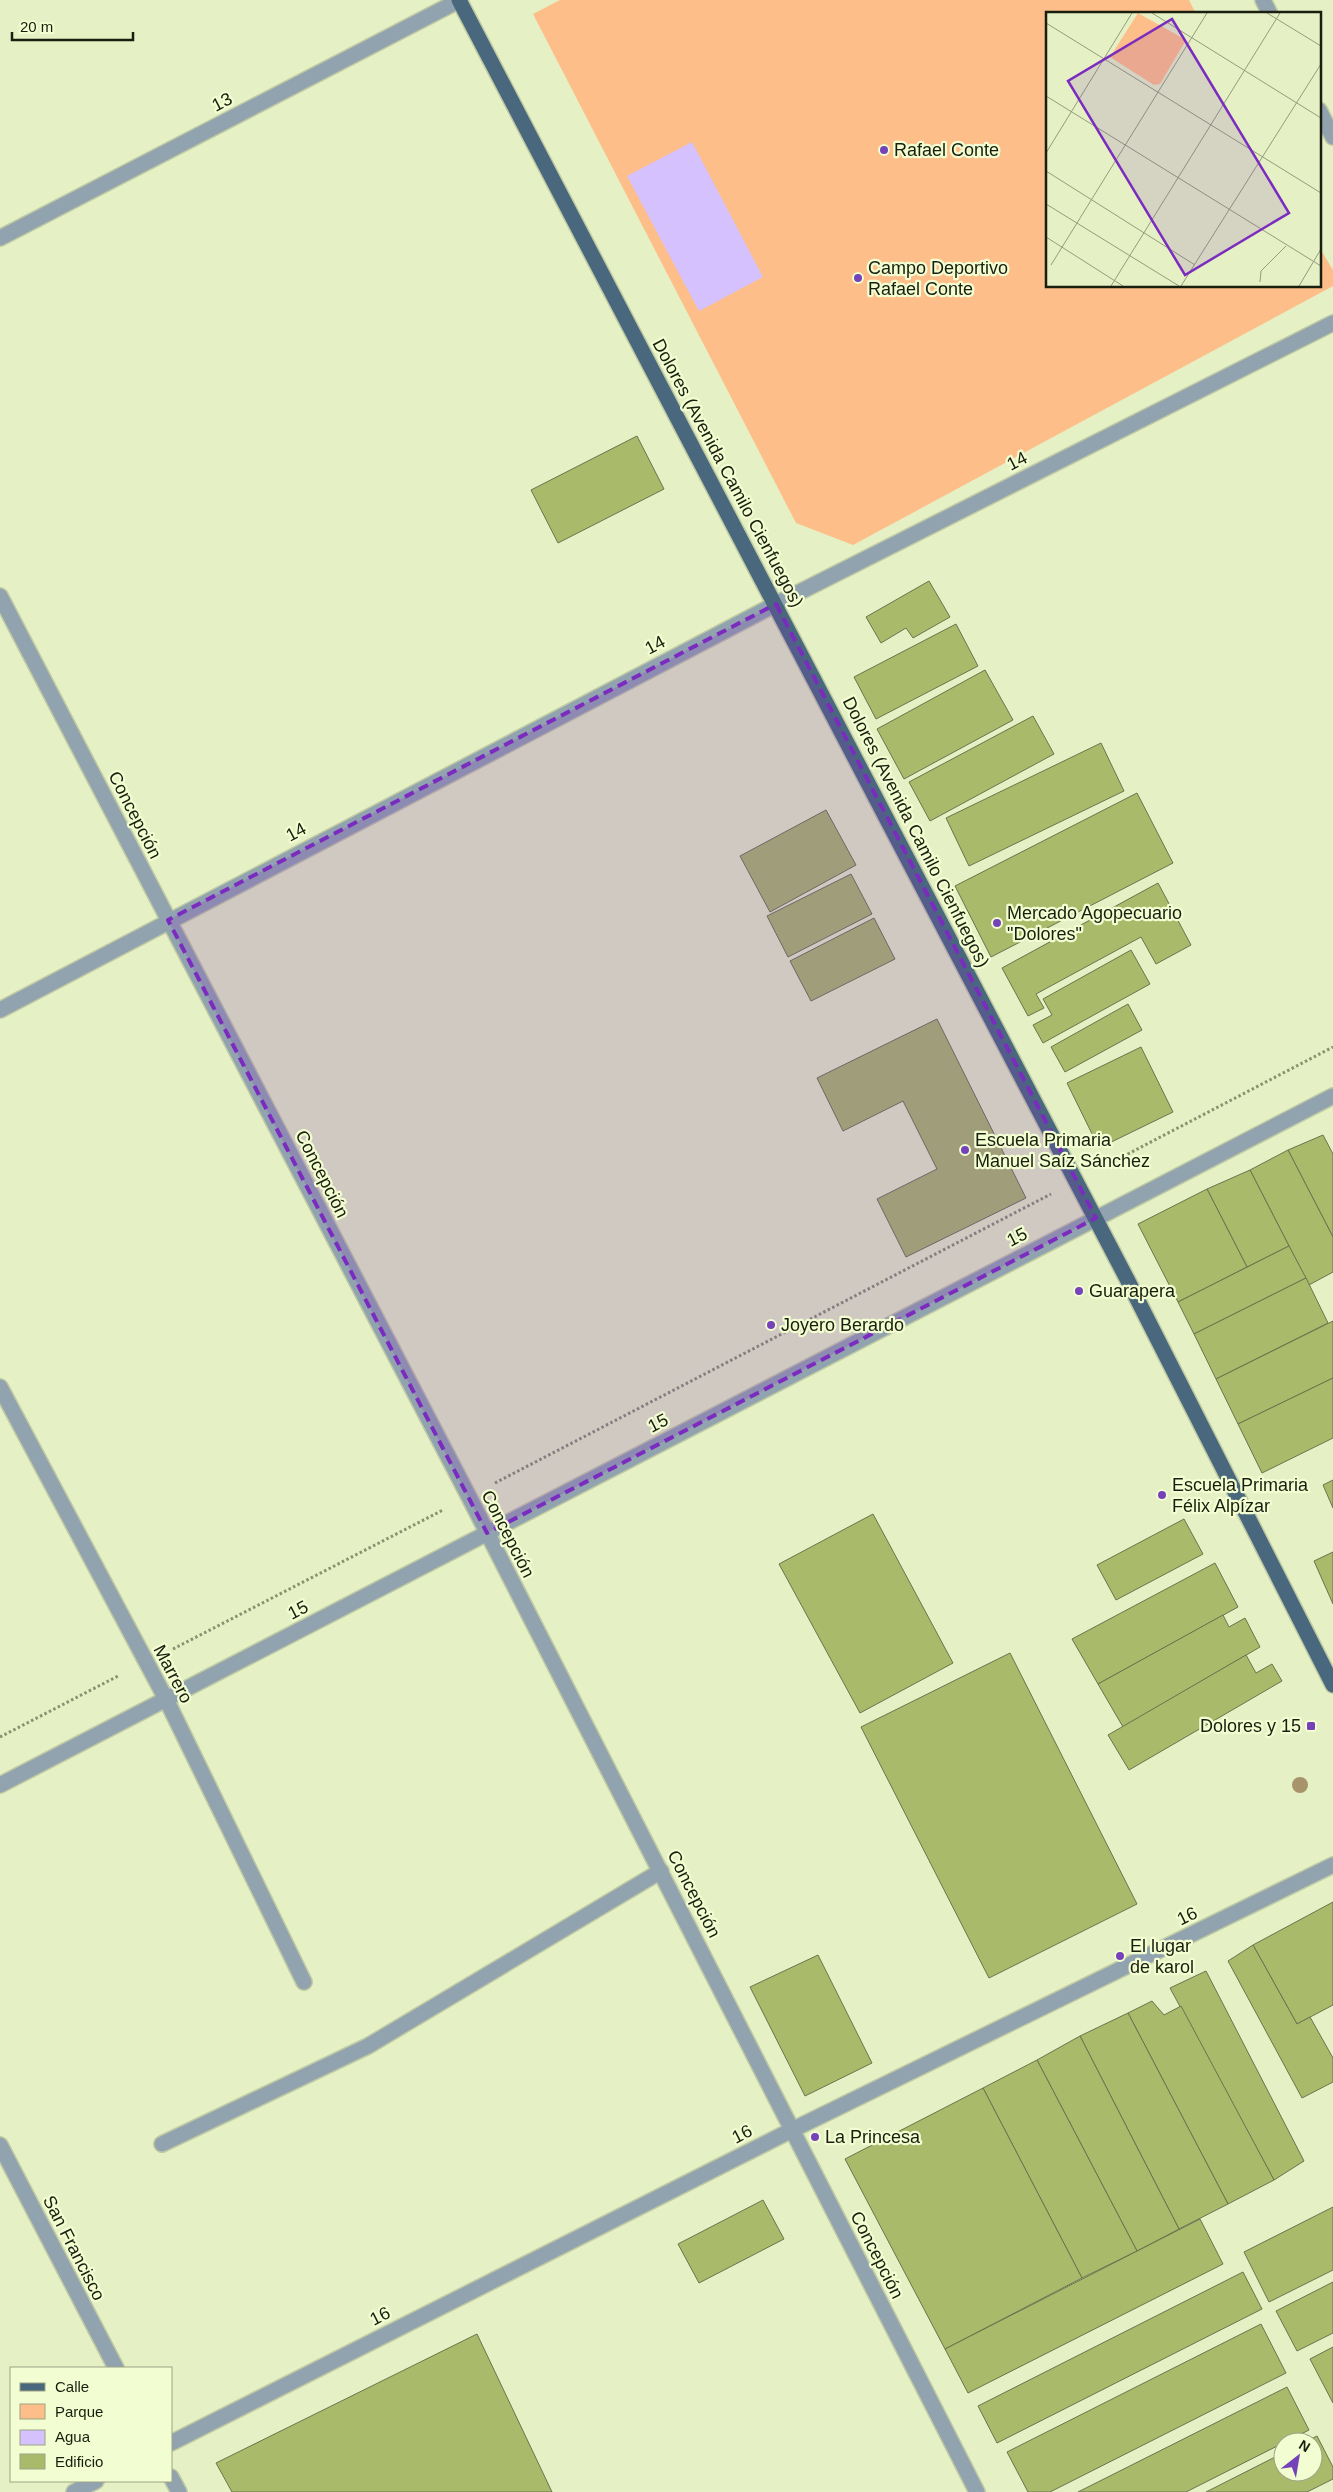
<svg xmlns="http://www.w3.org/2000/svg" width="1333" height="2492" font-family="Helvetica,sans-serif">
<rect width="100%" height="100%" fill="#e5f0c4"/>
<polygon fill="#febe8a" points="560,0 1189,0 1196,14 1047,14 1047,286 1319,286 1319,247 1333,270 1333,286 853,545 796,523 533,14"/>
<polygon fill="#d4c1fd" points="692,142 763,277 699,311 627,176"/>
<g fill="#a9ba6b" stroke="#6b744d">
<polygon points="637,436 664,489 558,543 531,490"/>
<polygon points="929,581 950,617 913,638 906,628 881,643 866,617"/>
<polygon points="956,624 978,666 876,719 854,677"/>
<polygon points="985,670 1013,720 904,779 877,729"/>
<polygon points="1033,716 1054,754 930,821 909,782"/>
<polygon points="1101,743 1124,791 969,866 946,818"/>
<polygon points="1137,793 1173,863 991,957 955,886"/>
<polygon points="826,810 856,865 770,912 740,856"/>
<polygon points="851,874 872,914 788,957 767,916"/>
<polygon points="1158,883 1191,945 1156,964 1141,937 1036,994 1044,1008 1028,1016 1002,968"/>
<polygon points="874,918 895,959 811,1001 790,961"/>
<polygon points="1131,950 1150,984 1043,1043 1033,1025 1052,1015 1043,999"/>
<polygon points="1128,1004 1142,1030 1065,1072 1051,1047"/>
<polygon points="937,1019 1026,1198 906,1257 877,1199 937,1169 903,1101 843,1131 817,1078"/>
<polygon points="1141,1047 1173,1112 1099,1148 1067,1083"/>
<polygon points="1323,1135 1333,1154 1333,1237 1288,1150"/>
<polygon points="1288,1150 1333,1237 1333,1272 1309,1285 1250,1170"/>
<polygon points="1250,1170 1289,1246 1247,1267 1207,1189"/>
<polygon points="1207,1189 1247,1267 1178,1302 1138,1224"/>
<polygon points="1289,1246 1306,1278 1194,1334 1178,1302"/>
<polygon points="1306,1278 1328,1323 1216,1379 1194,1334"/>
<polygon points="1333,1321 1333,1378 1238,1424 1216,1379"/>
<polygon points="1333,1378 1333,1438 1262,1473 1238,1424"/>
<polygon points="1333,1480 1333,1508 1323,1485"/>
<polygon points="873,1514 953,1663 860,1713 779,1564"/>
<polygon points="1184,1519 1203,1554 1116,1600 1097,1565"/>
<polygon points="1333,1552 1333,1604 1314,1561"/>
<polygon points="1215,1563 1238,1607 1098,1684 1072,1639"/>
<polygon points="1223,1615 1229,1627 1245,1618 1260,1647 1123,1727 1098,1684"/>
<polygon points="1010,1653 1137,1904 989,1978 861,1727"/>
<polygon points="1246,1655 1256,1673 1272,1664 1282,1681 1129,1770 1108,1735"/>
<polygon points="1333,1902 1333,2005 1297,2024 1253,1945"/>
<polygon points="1253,1945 1297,2024 1310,2017 1333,2058 1333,2082 1302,2098 1228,1961"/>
<polygon points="818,1955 872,2063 805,2096 750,1987"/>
<polygon points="1206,1971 1304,2161 1274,2180 1170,1988"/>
<polygon points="1152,2001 1164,2015 1181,2006 1274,2180 1228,2204 1128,2013"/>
<polygon points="1128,2013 1228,2204 1179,2229 1080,2036"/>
<polygon points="1080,2036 1179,2229 1137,2251 1037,2060"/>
<polygon points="1037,2060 1137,2251 1082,2278 983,2088"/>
<polygon points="983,2088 1082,2278 945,2349 845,2159"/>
<polygon points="763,2200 784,2239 699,2283 678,2244"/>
<polygon points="1333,2207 1333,2270 1269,2302 1244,2252"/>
<polygon points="1200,2219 1223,2264 968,2393 945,2349"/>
<polygon points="1243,2272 1262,2309 997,2443 978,2406"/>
<polygon points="1333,2282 1333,2333 1297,2351 1276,2311"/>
<polygon points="1261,2324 1286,2373 1050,2492 1028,2492 1007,2452"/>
<polygon points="477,2334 552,2492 232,2492 216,2463"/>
<polygon points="1333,2347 1333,2403 1310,2359"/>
<polygon points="1287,2387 1309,2430 1186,2492 1078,2492"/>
<polygon points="1317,2436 1333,2467 1333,2479 1307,2492 1206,2492 1283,2453 1283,2472 1313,2472 1313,2442 1305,2442"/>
</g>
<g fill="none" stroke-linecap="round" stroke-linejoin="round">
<g stroke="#c0caa3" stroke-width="18">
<g id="minor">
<polyline points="1263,0 1270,14"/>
<polyline points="1319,110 1333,137"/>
<polyline points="0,238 460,0"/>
<polyline points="0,596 469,1497 977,2492"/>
<polyline points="0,1010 776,604 1333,323"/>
<polyline points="0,1387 166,1699 304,1982"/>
<polyline points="0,1785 1333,1096"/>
<polyline points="162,2144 368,2046 661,1871"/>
<polyline points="0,2145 116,2368"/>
<polyline points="171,2443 792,2130 1333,1865"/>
<polyline points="171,2477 179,2492"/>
<polyline points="74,2492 96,2481"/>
</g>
</g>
<g stroke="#c0caa3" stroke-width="18">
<polyline id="major" points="459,0 1127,1279 1333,1685"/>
</g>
<g stroke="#899171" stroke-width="3" stroke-dasharray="2.5 2.5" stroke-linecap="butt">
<polyline points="1101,1168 1333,1047"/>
<polyline points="495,1483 1051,1194"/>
<polyline points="173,1649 443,1510"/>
<polyline points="0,1737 120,1675"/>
</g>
<use href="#minor" stroke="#92a3b0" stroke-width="15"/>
<use href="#major" stroke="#49687e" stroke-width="15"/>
</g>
<circle fill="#a8946a" cx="1300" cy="1785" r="8"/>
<path fill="#7b2cbf" fill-opacity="0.2" stroke="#7b2cbf" stroke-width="4" stroke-dasharray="10 6" stroke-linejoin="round" d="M 776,604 L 1096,1218 L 487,1533 L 168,920 Z"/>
<g fill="#7542ba" stroke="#f2fdd1" stroke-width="2">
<circle cx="884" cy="150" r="5"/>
<circle cx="858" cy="278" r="5"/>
<circle cx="997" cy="923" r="5"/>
<circle cx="965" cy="1150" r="5"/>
<circle cx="1079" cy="1291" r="5"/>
<circle cx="771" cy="1325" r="5"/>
<circle cx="1162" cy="1495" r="5"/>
<rect x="1306" y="1721" width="10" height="10" rx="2.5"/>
<circle cx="1120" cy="1956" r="5"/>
<circle cx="815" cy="2137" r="5"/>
</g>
<g text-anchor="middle" stroke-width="4.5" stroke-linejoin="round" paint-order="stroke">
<g font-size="18" fill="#1a1e0e" stroke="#f2fdd1">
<text transform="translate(222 102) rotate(-27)" y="6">13</text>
<text transform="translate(1017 461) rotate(-27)" y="6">14</text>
<text transform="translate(728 473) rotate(62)" y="6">Dolores (Avenida Camilo Cienfuegos)</text>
<text transform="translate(655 645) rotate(-28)" y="6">14</text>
<text transform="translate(135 815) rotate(63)" y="6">Concepción</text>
<text transform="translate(296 832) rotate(-28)" y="6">14</text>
<text transform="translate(916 832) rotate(63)" y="6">Dolores (Avenida Camilo Cienfuegos)</text>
<text transform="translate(322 1174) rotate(63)" y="6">Concepción</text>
<text transform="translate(1017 1237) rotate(-27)" y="6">15</text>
<text transform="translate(658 1423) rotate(-27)" y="6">15</text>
<text transform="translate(508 1534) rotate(63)" y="6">Concepción</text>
<text transform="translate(298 1610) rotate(-27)" y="6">15</text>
<text transform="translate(173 1674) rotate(62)" y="6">Marrero</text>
<text transform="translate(694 1894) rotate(63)" y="6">Concepción</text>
<text transform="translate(1187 1916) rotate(-26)" y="6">16</text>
<text transform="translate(742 2134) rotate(-27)" y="6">16</text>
<text transform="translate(74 2248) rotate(63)" y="6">San Francisco</text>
<text transform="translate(877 2255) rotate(63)" y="6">Concepción</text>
<text transform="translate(380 2316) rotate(-27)" y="6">16</text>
</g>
<g font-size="18" fill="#1a1e0e" stroke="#f2fdd1" text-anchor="start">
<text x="894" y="156">Rafael Conte</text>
<text x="868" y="274">Campo Deportivo<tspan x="868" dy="21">Rafael Conte</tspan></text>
<text x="1007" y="919">Mercado Agopecuario<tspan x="1007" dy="21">"Dolores"</tspan></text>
<text x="975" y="1146">Escuela Primaria<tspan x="975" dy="21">Manuel Saíz Sánchez</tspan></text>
<text x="1089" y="1297">Guarapera</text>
<text x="781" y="1331">Joyero Berardo</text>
<text x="1172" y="1491">Escuela Primaria<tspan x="1172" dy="21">Félix Alpízar</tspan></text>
<text x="1301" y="1732" text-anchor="end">Dolores y 15</text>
<text x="1130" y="1952">El lugar<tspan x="1130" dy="21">de karol</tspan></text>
<text x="825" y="2143">La Princesa</text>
</g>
</g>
<g transform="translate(1046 12)">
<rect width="275" height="275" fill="#e5f0c4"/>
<path d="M 92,1 L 140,28 L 114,72 L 108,73 L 64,45 Z" fill="#febe8a"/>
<path fill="none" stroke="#949c7b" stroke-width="1" d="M 106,1 L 275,106M 221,1 L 275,34M 0,11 L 275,181M 0,84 L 275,254M 0,141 L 86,1M 0,159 L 149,253M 0,192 L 133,274M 0,225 L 77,274M 5,253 L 161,1M 214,270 L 215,259 L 240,234M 65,274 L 234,1M 135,274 L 275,52M 253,274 L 275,237"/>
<path fill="#7b2cbf" fill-opacity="0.15" stroke="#7b2cbf" stroke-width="2.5" d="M 126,7 L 243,201 L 139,263 L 22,69 Z"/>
<rect width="275" height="275" fill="none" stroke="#1a1e0e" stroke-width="2.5"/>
</g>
<rect x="10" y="2367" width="162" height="115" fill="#f2fdd1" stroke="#9ca483"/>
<rect x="20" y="2383" width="25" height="8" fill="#49687e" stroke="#9ca483"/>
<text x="55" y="2392" font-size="15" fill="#1a1e0e">Calle</text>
<rect x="20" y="2404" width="25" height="15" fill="#febe8a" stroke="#9ca483"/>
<text x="55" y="2417" font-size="15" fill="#1a1e0e">Parque</text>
<rect x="20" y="2430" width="25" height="15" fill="#d4c1fd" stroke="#9ca483"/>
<text x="55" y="2442" font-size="15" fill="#1a1e0e">Agua</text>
<rect x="20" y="2454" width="25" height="15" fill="#a9ba6b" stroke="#9ca483"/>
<text x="55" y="2467" font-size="15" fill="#1a1e0e">Edificio</text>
<g transform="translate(1298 2457) rotate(31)"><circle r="24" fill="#f2fdd1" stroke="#9ca483"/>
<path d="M0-4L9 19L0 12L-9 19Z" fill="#7542ba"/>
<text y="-8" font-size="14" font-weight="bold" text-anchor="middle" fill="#1a1e0e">N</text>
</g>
<path d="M12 32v8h121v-8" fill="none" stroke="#1a1e0e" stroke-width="2.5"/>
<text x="20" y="32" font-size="15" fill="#1a1e0e" stroke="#f2fdd1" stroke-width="4" paint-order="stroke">20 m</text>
</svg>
